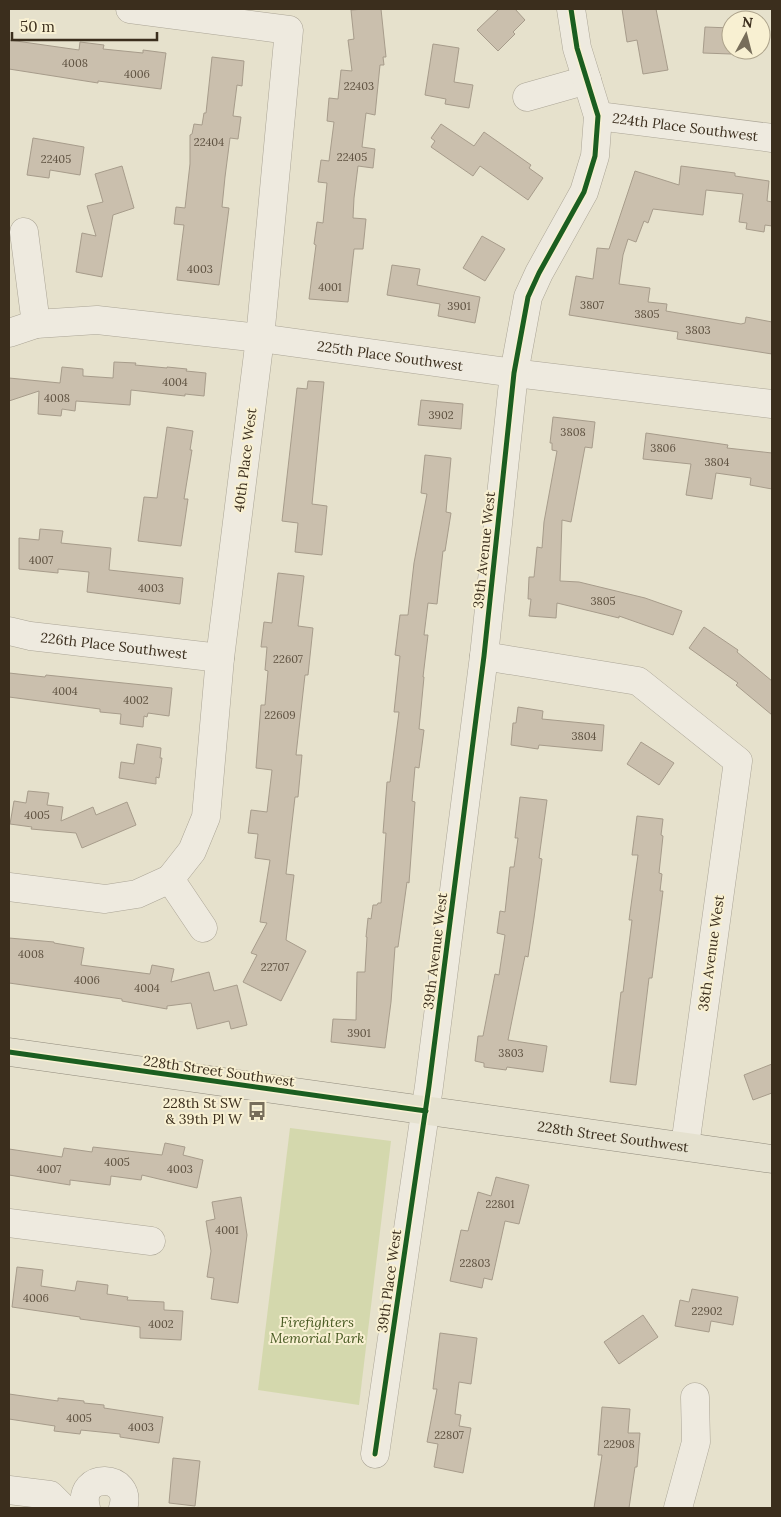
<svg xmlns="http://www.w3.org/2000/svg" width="781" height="1517" font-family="Lora,serif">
<rect width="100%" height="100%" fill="#e6e1cc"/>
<polygon fill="#d4d8ad" points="290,1128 391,1141 359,1405 258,1390"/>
<g fill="#cabfad" stroke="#a79c8b">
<polygon points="365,9 381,9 386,57 383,57 384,65 380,65 375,115 366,113 362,147 375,149 373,168 358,166 354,198 353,218 366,219 363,249 354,249 348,302 309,299 316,245 314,244 317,222 323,223 327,183 318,182 321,160 329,161 334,122 327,121 329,98 338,99 341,70 352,71 348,40 354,39 351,10"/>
<polygon points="499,9 515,9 525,20 513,32 515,34 498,51 477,30"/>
<polygon points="622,9 656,9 668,70 643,74 637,40 627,42"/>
<polygon points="705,27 731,28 731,54 703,53"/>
<polygon points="9,40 79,50 80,42 104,45 103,49 143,53 143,50 166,53 161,89 98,81 98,83 9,69"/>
<polygon points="433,44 459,48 454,82 473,85 469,108 445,104 446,99 425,95"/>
<polygon points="212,57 244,61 242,86 237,85 233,116 241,117 238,139 230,138 225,177 222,207 229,208 219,285 177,280 184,225 174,224 176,207 185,208 190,164 190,135 192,134 194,124 202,125 204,113 206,113"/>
<polygon points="441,124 474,146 484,132 531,165 529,168 543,178 528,200 480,166 473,176 431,147 435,141 431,138"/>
<polygon points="33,138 84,147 80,175 50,170 49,178 27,175"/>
<polygon points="122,166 134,208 113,215 102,277 76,272 82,233 96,236 87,206 103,202 95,174"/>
<polygon points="681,166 735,173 735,176 769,181 767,201 772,202 772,226 765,225 764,232 746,229 747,223 739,222 743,194 706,190 703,215 653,209 648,223 644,221 636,242 628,239 623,255 619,284 650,288 648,302 667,304 666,311 741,324 745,323 746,317 772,322 772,354 677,339 678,332 569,315 576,276 593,279 597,248 609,249 635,171 679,185"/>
<polygon points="482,236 505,249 485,281 463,268"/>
<polygon points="392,265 420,269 417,285 480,297 475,323 438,316 440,304 387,295"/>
<polygon points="114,362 136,363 135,365 167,368 167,367 187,369 186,371 206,373 204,396 185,394 185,396 131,390 130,405 76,401 75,411 62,409 61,416 38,414 39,391 9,401 9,378 60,383 62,367 83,369 83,376 113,378"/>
<polygon points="308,381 324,382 312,504 327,506 322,555 295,552 298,523 282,521 297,388 307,389"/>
<polygon points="421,400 463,404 461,429 418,425"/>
<polygon points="553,417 595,422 592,448 585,447 571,522 562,520 560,581 579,582 645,598 682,611 673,635 619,616 619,618 557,603 556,618 529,616 531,599 528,599 529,577 534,577 537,547 542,548 544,522 557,451 552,450 552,443 550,443"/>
<polygon points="167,427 193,431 190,450 192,450 184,499 188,499 181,546 138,541 144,497 157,498"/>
<polygon points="646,433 728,445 727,448 772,453 772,489 750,485 751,478 716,473 712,499 686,495 691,464 643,459"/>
<polygon points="425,455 451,458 446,512 451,513 445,551 443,551 437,604 428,603 424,635 428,635 423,677 424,677 419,729 424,730 419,768 415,767 412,801 415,802 409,883 407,882 398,947 395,947 391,1002 385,1048 331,1042 333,1019 356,1020 357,972 365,972 367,937 366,937 368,918 371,919 373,905 377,905 378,903 381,903 386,833 383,833 387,782 390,782 399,712 394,712 400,656 395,655 400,615 408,615 414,563 427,494 421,493"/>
<polygon points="40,529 63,531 61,543 111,548 109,570 183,578 180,604 87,592 89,572 58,569 58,573 19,569 19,538 39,540"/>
<polygon points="278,573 304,576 298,626 313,628 308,675 305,675 296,755 302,755 298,797 295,797 286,874 294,875 286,940 306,951 281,1001 243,982 257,955 251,953 267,923 260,922 270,860 255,858 258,834 248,833 251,810 267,812 272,770 256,768 261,705 265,705 268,671 265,670 267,647 261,647 264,622 272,623"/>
<polygon points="704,627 738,650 737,652 772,681 772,715 736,685 738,683 689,648"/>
<polygon points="9,673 45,677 46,675 172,688 169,716 148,713 147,717 144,716 143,727 120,724 121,714 100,712 100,709 9,697"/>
<polygon points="518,707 543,711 542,719 604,725 602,751 539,745 538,749 511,745 513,723 516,723"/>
<polygon points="641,742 674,763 659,785 627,764"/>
<polygon points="137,744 161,748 160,758 162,758 159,778 156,777 156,784 119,778 121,762 134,764"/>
<polygon points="28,791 49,793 47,805 63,807 61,821 93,807 96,815 127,802 136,825 82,848 76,833 31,829 32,827 10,824 14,801 26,803"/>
<polygon points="520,797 547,800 539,858 542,859 534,918 528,957 525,956 508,1040 547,1046 543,1072 507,1067 506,1070 484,1067 484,1063 475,1061 478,1036 483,1036 495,974 499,975 505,935 497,933 500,911 505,912 510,867 514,867 518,838 515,838"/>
<polygon points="637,816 663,819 661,835 663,836 659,873 662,874 660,891 663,891 652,978 649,978 636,1085 610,1082 621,992 623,992 632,920 629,920 638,855 632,855"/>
<polygon points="9,938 54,942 54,943 84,948 81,965 150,974 152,965 174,969 171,982 209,972 214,991 237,985 247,1025 231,1029 229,1021 197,1029 191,1003 167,1006 167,1009 122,1001 122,999 9,983"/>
<polygon points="772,1064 772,1093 753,1100 744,1075"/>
<polygon points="165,1143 185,1147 183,1155 203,1160 197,1188 142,1175 141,1180 111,1176 110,1185 70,1180 70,1185 9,1175 9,1149 62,1157 64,1148 92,1152 93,1147 162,1155"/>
<polygon points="496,1177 529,1185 519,1224 505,1221 492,1280 484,1278 482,1288 450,1281 461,1230 468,1231 478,1192 491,1196"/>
<polygon points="241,1197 247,1235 238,1303 211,1299 214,1278 207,1277 211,1251 206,1221 215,1219 212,1202"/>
<polygon points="17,1267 43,1270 41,1286 75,1291 77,1281 108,1285 107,1294 128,1297 127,1300 164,1302 164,1310 183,1311 181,1340 140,1338 140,1327 80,1319 80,1317 12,1307"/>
<polygon points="692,1289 738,1297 733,1325 711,1321 709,1332 675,1326 680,1300 689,1302"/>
<polygon points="643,1315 658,1337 619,1364 604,1342"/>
<polygon points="440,1333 477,1338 471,1384 459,1382 455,1414 461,1415 459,1426 471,1428 463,1473 434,1467 438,1444 427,1442 437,1389 433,1389"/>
<polygon points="9,1394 58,1401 58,1398 84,1401 84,1403 104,1405 104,1408 163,1417 159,1443 120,1437 120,1434 81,1430 80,1434 54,1431 55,1426 9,1419"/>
<polygon points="602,1407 630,1409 628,1433 640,1433 637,1467 635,1467 629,1508 594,1508 602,1455 598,1455"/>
<polygon points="173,1458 200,1461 195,1506 169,1503"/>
</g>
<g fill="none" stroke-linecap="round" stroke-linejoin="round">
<g stroke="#aba596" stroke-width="29">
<g id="minor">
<polyline points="130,9 289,30 260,338 220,658 206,817 192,851 170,879"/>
<polyline points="527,97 587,80"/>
<path id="s1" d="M 598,116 L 772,138"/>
<polyline points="24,232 36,324"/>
<path id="s2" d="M 9,333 L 36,324 L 97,320 L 260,338 L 514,373 L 772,404"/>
<path id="s3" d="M 9,631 L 30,636 L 220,658"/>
<polyline points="484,656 638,681 738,761 685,1146"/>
<polyline points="9,887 105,899 137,894 170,879 203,928"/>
<polyline points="9,1223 151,1241"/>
<polyline points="375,1454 429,1086 484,656 514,373 528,297 539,273 584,192 595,156 598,116 577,48 571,9"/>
<polyline points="9,1490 50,1495 63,1508"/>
<path d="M 86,1508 C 76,1471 134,1473 123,1508"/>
<polyline points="678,1508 696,1442 695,1397"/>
</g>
</g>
<g stroke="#918b7c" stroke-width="29">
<g id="major">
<path id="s4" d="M 9,1052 L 772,1159"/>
</g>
</g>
<use href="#minor" stroke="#eeeadf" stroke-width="28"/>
<use href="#major" stroke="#e5e1cf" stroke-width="28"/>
<g stroke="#f8f0d2" stroke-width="8">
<g id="cycleway">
<polyline points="9,1052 426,1111"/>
<polyline points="375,1454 429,1086 484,656 514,373 528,297 539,273 584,192 595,156 598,116 577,48 571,9"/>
</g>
</g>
<use href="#cycleway" stroke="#1b5e20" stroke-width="5"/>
</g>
<defs>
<g id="bus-bare" transform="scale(1.5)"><path d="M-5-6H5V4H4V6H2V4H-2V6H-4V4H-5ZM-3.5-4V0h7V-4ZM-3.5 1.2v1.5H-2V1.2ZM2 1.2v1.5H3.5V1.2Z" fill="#776d5a" stroke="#f8f0d2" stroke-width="2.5" paint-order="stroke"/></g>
</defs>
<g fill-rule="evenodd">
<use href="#bus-bare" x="257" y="1111"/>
</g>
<g text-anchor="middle" stroke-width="4" stroke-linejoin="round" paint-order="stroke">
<g font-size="11" fill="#5f5241">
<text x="75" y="67">4008</text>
<text x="137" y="78">4006</text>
<text x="359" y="90">22403</text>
<text x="209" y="146">22404</text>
<text x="352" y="161">22405</text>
<text x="56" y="163">22405</text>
<text x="200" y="273">4003</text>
<text x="330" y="291">4001</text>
<text x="592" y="309">3807</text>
<text x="459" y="310">3901</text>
<text x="647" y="318">3805</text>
<text x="698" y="334">3803</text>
<text x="175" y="386">4004</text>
<text x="57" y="402">4008</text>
<text x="441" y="419">3902</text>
<text x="573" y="436">3808</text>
<text x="663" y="452">3806</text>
<text x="717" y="466">3804</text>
<text x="41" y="564">4007</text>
<text x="151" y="592">4003</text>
<text x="603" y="605">3805</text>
<text x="288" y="663">22607</text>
<text x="65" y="695">4004</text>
<text x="136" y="704">4002</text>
<text x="280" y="719">22609</text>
<text x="584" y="740">3804</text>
<text x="37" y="819">4005</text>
<text x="31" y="958">4008</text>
<text x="275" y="971">22707</text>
<text x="87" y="984">4006</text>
<text x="147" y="992">4004</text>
<text x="359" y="1037">3901</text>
<text x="511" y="1057">3803</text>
<text x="117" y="1166">4005</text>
<text x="49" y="1173">4007</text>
<text x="180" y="1173">4003</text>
<text x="500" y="1208">22801</text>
<text x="227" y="1234">4001</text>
<text x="475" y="1267">22803</text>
<text x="36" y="1302">4006</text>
<text x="707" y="1315">22902</text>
<text x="161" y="1328">4002</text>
<text x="79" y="1422">4005</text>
<text x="141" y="1431">4003</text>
<text x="449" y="1439">22807</text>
<text x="619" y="1448">22908</text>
</g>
<g font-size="14" fill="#3b2e1d" stroke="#f8f0d2">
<text dy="5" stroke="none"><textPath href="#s1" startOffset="88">224th Place Southwest</textPath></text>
<text dy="5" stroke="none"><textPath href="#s2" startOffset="385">225th Place Southwest</textPath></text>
<text transform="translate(245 460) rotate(-83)" y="5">40th Place West</text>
<text transform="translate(484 550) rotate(-84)" y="5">39th Avenue West</text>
<text dy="5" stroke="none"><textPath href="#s3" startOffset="106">226th Place Southwest</textPath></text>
<text transform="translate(435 951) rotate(-83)" y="5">39th Avenue West</text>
<text transform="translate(711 953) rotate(-82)" y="5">38th Avenue West</text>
<text transform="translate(219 1071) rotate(8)" y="5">228th Street Southwest</text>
<text dy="5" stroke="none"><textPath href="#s4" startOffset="610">228th Street Southwest</textPath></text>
<text transform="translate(389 1281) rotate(-82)" y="5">39th Place West</text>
</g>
<g font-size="14" fill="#3b2e1d" stroke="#f8f0d2" text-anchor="end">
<text x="242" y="1108">228th St SW<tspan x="242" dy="16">&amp; 39th Pl W</tspan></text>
</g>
<g font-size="14" font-style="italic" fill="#475922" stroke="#f8f0d2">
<text x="317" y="1327">Firefighters<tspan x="317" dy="16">Memorial Park</tspan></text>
</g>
</g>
<rect width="781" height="1517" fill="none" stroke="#3b2e1d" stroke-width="20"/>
<g transform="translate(746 35) rotate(7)"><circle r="24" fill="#f8f0d2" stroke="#aca28a"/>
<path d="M0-4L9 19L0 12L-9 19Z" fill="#776d5a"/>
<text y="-8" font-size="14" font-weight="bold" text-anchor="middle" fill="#3b2e1d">N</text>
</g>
<path d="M12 32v8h145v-8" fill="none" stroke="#3b2e1d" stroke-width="2.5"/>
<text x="20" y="32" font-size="15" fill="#3b2e1d" stroke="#f8f0d2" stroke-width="4" paint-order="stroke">50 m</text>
</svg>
